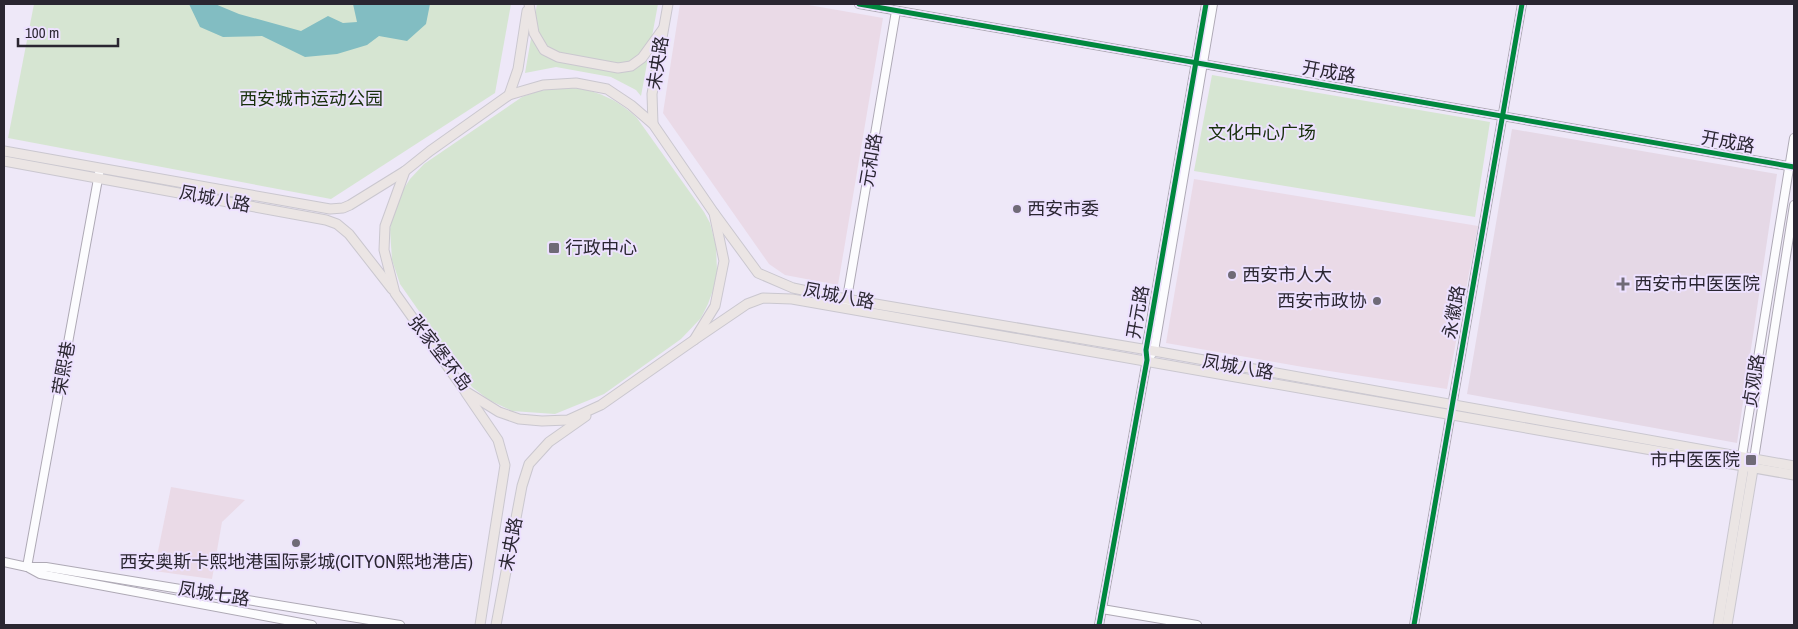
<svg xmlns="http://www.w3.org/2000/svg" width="1798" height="629" font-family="'Archivo Narrow','Noto Sans SC',sans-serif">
<rect width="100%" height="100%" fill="#eee8f8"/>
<g fill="#eadae7">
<polygon points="680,4 803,4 883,18 838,285 785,275 769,264 663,113"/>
<polygon points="1194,179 1478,226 1447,389 1303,367 1166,343"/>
<polygon points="171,487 245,500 222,522 212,579 154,571"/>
</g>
<polygon fill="#e5d8e6" points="1512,129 1777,174 1737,443 1467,394"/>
<g fill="#d6e5d2">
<polygon points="34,4 511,4 495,93 331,199 8,138"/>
<polygon points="537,4 658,4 641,96 636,90 611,77 556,67 525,73"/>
<polygon points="1212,75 1490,122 1475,217 1194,171"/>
<path d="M 566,87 C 595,89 617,99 637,118 L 704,212 L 710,223 L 716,246 L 717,271 L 713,290 L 708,304 L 701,318 L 681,339 L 604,394 L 555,414 L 512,411 L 489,400 L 472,387 L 400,284 L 392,260 L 390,229 L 394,210 L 401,193 L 410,179 L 424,164 L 522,97 L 539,91 Z"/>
</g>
<polygon fill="#82bdc2" points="189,4 215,4 239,14 301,31 328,16 343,23 357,22 353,4 430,4 426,24 407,41 379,36 367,45 337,54 305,57 262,36 223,37 200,27"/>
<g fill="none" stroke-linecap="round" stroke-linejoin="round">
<g stroke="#aea9b5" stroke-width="10">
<g id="minor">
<polyline points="859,4 1794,167"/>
<polyline points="846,304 896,11"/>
<polyline points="1151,355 1154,351 1213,4"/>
<polyline points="1742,456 1794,138"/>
<polyline points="1754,459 1794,205"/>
<polyline points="4,562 27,567 46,567 400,625"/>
<polyline points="27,567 100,168"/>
<polyline points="29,568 40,574 312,625"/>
<polyline points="1102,609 1197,625"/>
<polyline points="1099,625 1147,360 1146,350 1206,4"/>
<polyline points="1414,625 1522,4"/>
</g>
</g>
<g stroke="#cac7cf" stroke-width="11">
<g id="major">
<polyline points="529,4 534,33 544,50 558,57 618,68 631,66 642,58 663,29"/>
<polygon points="576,83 607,89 631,105 653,124 714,213 724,261 715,306 694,340 601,405 568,420 542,421 519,419 499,412 465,391 395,293 384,250 385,226 405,171 430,151 509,95 543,85"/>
<polyline points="509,95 518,69 527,11"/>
<polyline points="653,124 652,94 668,4"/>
<polyline points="4,151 330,209 343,208 350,205 405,171"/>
<polyline points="4,161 326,220 337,224 349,234 392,289"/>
<polyline points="714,213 758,273 793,288 846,299 1154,351 1794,466"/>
<polyline points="694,340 747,304 763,298 792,299 1794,475"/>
<polyline points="466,393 498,440 505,465 480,625"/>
<polyline points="496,625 522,486 529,464 549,442 586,416"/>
<polyline points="1718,625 1744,466 1743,461"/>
<polyline points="1727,625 1754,463"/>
</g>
</g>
<use href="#minor" stroke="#fcfcfe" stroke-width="8"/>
<use href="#major" stroke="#ebe5e4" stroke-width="9"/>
<g stroke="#ede1ff" stroke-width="8">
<g id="cycleway">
<polyline points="859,4 1794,167"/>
<polyline points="1099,625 1147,360 1146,350 1206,4"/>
<polyline points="1414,625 1522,4"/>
</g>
</g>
<use href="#cycleway" stroke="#00873e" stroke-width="5"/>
</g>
<g fill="#6f6a77" stroke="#ede1ff" stroke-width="2">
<circle cx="1017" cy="209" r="5"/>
<rect x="548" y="242" width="12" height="12" rx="2.5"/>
<circle cx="1232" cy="275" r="5"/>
<path d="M1620.5 276.5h5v5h5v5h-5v5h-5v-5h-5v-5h5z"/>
<circle cx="1377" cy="301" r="5"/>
<rect x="1745" y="454" width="12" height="12" rx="2.5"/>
<circle cx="296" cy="543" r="5"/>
</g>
<g text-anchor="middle" stroke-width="4" stroke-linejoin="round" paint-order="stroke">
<g font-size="18" fill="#2a2631" stroke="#ede1ff">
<text transform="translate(658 63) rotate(-81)" y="6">未央路</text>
<text transform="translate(1329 72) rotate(10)" y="6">开成路</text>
<text transform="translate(1728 142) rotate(10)" y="6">开成路</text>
<text transform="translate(871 160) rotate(-80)" y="6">元和路</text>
<text transform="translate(215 199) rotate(11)" y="6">凤城八路</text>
<text transform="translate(839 296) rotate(11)" y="6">凤城八路</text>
<text transform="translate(1138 312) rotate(-80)" y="6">开元路</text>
<text transform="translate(1454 312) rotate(-80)" y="6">永徽路</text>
<text transform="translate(440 353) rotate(52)" y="6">张家堡环岛</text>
<text transform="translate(1238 367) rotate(10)" y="6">凤城八路</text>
<text transform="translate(64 368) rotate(-80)" y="6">荣熙巷</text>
<text transform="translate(1754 381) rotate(-81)" y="6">贞观路</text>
<text transform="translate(511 544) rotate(-79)" y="6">未央路</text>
<text transform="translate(214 594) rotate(9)" y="6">凤城七路</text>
</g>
<g font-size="18" fill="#18300b" stroke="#ede1ff">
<text x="311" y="105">西安城市运动公园</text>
<text x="1262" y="139">文化中心广场</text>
</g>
<g font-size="18" fill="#2a2631" stroke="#ede1ff" text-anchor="start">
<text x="1027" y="215">西安市委</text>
<text x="565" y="254">行政中心</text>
<text x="1242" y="281">西安市人大</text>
<text x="1634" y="290">西安市中医医院</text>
<text x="1367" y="307" text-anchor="end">西安市政协</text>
<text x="1740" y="466" text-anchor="end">市中医医院</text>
<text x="296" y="568" text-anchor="middle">西安奥斯卡熙地港国际影城(CITYON熙地港店)</text>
</g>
</g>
<rect width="1798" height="629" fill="none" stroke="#2a2631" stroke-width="10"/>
<path d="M18 38v8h100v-8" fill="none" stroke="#2a2631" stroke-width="2.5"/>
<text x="25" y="38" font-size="15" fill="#2a2631" stroke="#ede1ff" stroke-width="4" paint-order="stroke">100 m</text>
</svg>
